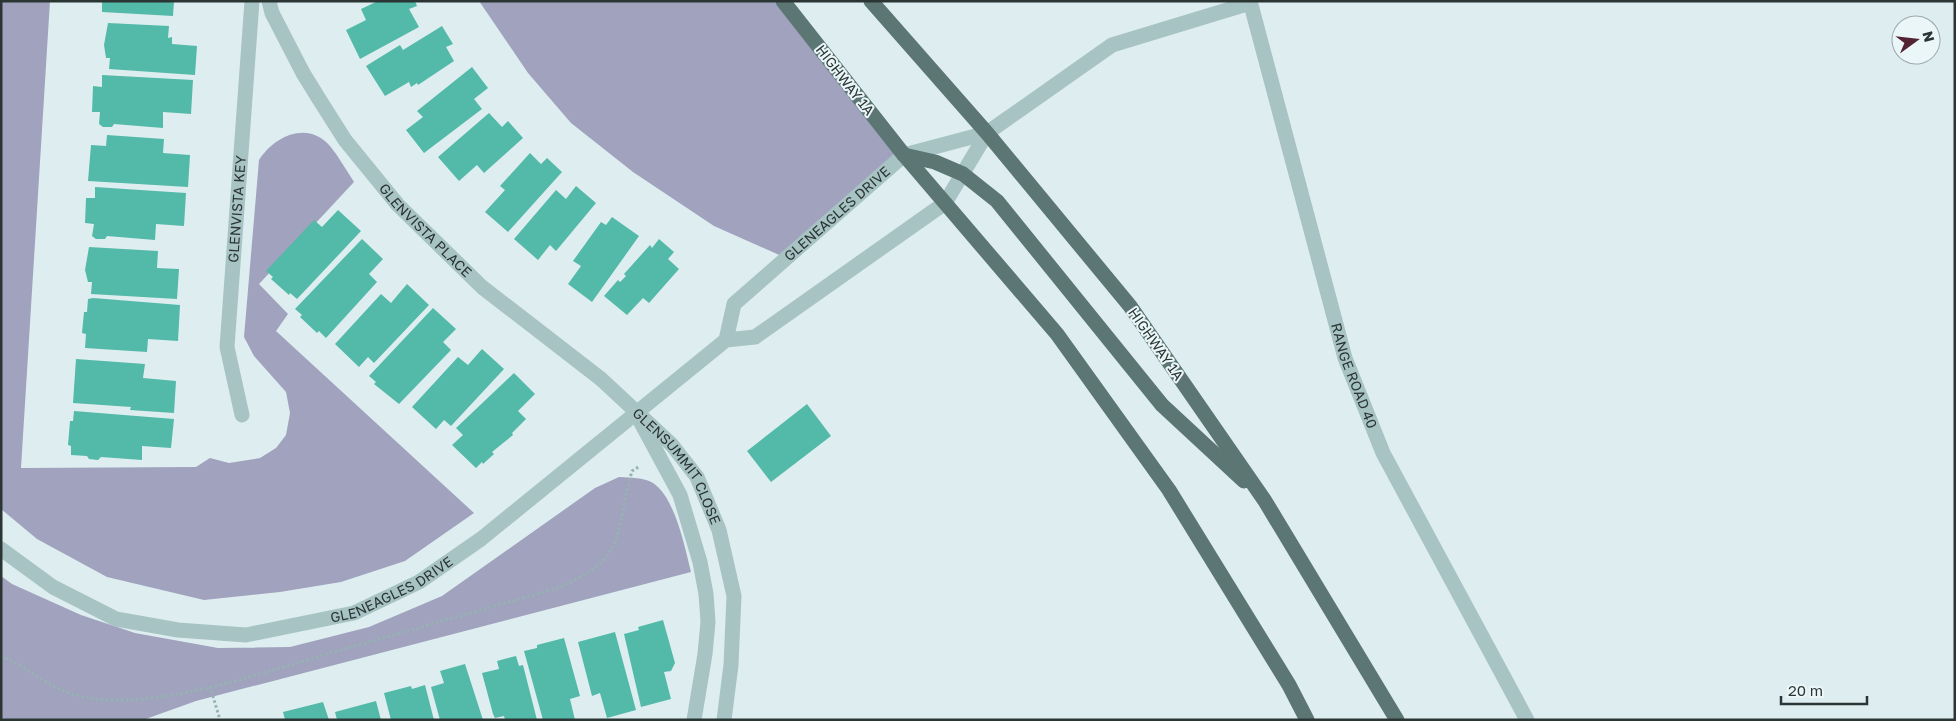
<svg xmlns="http://www.w3.org/2000/svg" width="1956" height="721" font-family="'Golos Text',sans-serif">
<rect width="100%" height="100%" fill="#deeef0"/>
<g fill="#a0a2be">
<path d="M 1,1 L 50,1 L 21,468 L 196,467 L 210,458 L 229,463 L 260,458 L 276,448 L 286,435 L 290,413 L 286,392 L 254,356 L 244,337 L 259,160 C 274,136 308,120 330,146 C 339,157 346,170 354,182 L 259,284 L 288,314 L 276,331 L 474,513 L 405,561 L 341,582 L 280,592 L 204,600 L 107,577 L 37,539 L 1,509 Z"/>
<polygon points="479,1 781,1 904,155 786,258 714,226 633,172 571,123 528,73"/>
<path d="M 619,477 C 631,478 643,477 653,483 C 675,497 685,548 691,572 L 196,701 L 143,720 L 1,720 L 1,576 L 12,584 L 81,615 L 135,633 L 218,648 L 290,647 L 369,627 L 442,596 L 595,488 Z"/>
</g>
<g fill="#53b9a8">
<polygon points="102,1 174,1 173,16 102,12"/>
<polygon points="378,1 415,1 417,6 409,9 419,27 360,59 346,30 366,20 361,9"/>
<polygon points="108,23 169,26 168,38 172,37 172,44 197,46 195,75 109,69 110,58 106,58 104,45"/>
<polygon points="442,26 453,44 446,47 454,61 418,85 417,83 411,87 409,82 385,96 366,66 400,45 403,50"/>
<polygon points="472,67 488,88 474,99 482,109 424,153 406,130 423,117 417,111"/>
<polygon points="102,75 193,80 191,114 163,112 163,128 114,124 112,127 103,127 99,124 100,112 92,112 93,86 102,87"/>
<polygon points="489,113 502,127 508,121 523,138 484,173 477,165 459,181 438,157"/>
<polygon points="107,135 164,139 163,153 190,155 188,187 88,181 91,145 106,146"/>
<polygon points="530,153 541,164 547,158 562,172 508,232 485,212 505,190 500,186"/>
<polygon points="576,186 596,203 556,251 550,245 538,260 514,239 556,190 566,199"/>
<polygon points="95,187 186,193 184,226 156,224 155,240 107,236 105,239 96,239 92,236 94,224 85,223 86,198 95,198"/>
<polygon points="338,210 361,231 297,299 290,293 289,295 271,279 273,277 266,271 314,220 322,227"/>
<polygon points="612,217 639,236 592,302 568,284 581,266 573,261 601,222 606,225"/>
<polygon points="362,239 383,259 369,274 377,282 326,338 319,331 317,333 300,317 302,315 295,309"/>
<polygon points="659,239 674,252 668,259 679,269 649,303 643,298 627,315 604,296 618,280 620,282 626,276 624,274 650,245 652,248"/>
<polygon points="89,247 158,251 157,268 179,269 177,299 91,294 92,282 88,282 85,270"/>
<polygon points="407,284 429,305 374,363 368,357 359,367 335,344 381,294 391,303"/>
<polygon points="93,298 180,305 178,341 148,339 147,352 85,348 86,334 82,333 84,312 87,312 88,299"/>
<polygon points="433,308 456,329 443,342 451,350 399,404 374,384 376,382 369,376"/>
<polygon points="482,349 504,369 451,426 444,420 436,429 412,407 458,357 468,365"/>
<polygon points="76,359 145,364 143,378 176,381 174,413 130,410 131,407 73,403"/>
<polygon points="514,373 535,394 518,411 526,419 512,433 513,435 492,452 494,454 483,464 482,462 476,468 452,445 463,435 456,428"/>
<polygon points="807,404 831,436 771,482 747,451"/>
<polygon points="74,411 174,419 171,448 142,446 142,460 101,457 98,460 89,459 87,456 71,455 71,446 68,445 70,421 73,421"/>
<polygon points="663,620 675,663 671,671 664,672 671,699 641,707 624,634 639,630 638,627"/>
<polygon points="615,632 636,710 607,718 600,693 592,696 578,642"/>
<polygon points="564,638 580,696 570,699 575,720 543,720 524,651 537,648 537,645"/>
<polygon points="516,656 519,666 523,665 537,720 505,720 504,716 495,718 493,714 482,673 499,669 497,661"/>
<polygon points="465,664 483,720 440,720 431,687 444,683 440,671"/>
<polygon points="425,685 434,720 391,720 384,693 411,686 412,689"/>
<polygon points="376,701 381,720 337,720 335,712"/>
<polygon points="323,702 329,720 285,720 283,712"/>
</g>
<g fill="none" stroke-linecap="round" stroke-linejoin="round">
<g stroke="#96b2b3" stroke-width="3" stroke-dasharray="2.5 2.5" stroke-linecap="butt">
<path d="M 1,657 L 9,659 C 32,672 56,692 83,697 C 150,712 263,673 330,653 C 405,632 480,610 555,589 C 629,558 613,538 632,471 L 640,466"/>
<polyline points="210,686 220,720"/>
</g>
<g stroke="#a8c3c4" stroke-width="15">
<path id="s1" d="M 269,1 L 272,13 L 303,73 L 319,99 L 345,140 L 398,205 L 482,287 L 601,379 L 672,445 L 697,477 L 719,530 L 734,596 L 731,665 L 724,720"/>
<path id="s2" d="M 1250,1 L 1345,358 L 1383,453 L 1527,720"/>
<path id="s3" d="M 726,340 L 734,304 L 904,155 L 987,133 L 1112,45 L 1250,3"/>
<path id="s4" d="M 242,415 L 227,347 L 252,1"/>
<polyline points="639,419 680,495 700,562 706,594 708,622 705,654 694,720"/>
<path id="s5" d="M 1,549 L 53,587 L 116,619 L 178,630 L 246,635 L 354,613 L 419,582 L 481,539 L 726,340 L 755,337 L 945,203 L 987,133"/>
</g>
<g stroke="#5c7674" stroke-width="15">
<polyline points="783,1 904,155 1057,334 1169,490 1289,685 1307,720"/>
<polyline points="871,1 987,133 1130,306 1265,501 1397,720"/>
<polyline points="904,155 935,162 963,174 997,201 1162,405 1244,481"/>
</g>
</g>
<g text-anchor="middle" stroke-width="4" stroke-linejoin="round" paint-order="stroke">
<g font-size="14" fill="#2a3534" stroke="#eaf6f8">
<text transform="translate(845 80) rotate(52)" y="5">HIGHWAY 1A</text>
<text dy="5" stroke="none"><textPath href="#s4" startOffset="208">GLENVISTA KEY</textPath></text>
<text dy="5" stroke="none"><textPath href="#s3" startOffset="174">GLENEAGLES DRIVE</textPath></text>
<text dy="5" stroke="none"><textPath href="#s1" startOffset="280">GLENVISTA PLACE</textPath></text>
<text transform="translate(1156 344) rotate(55)" y="5">HIGHWAY 1A</text>
<text dy="5" stroke="none"><textPath href="#s2" startOffset="389">RANGE ROAD 40</textPath></text>
<text dy="5" stroke="none"><textPath href="#s1" startOffset="628">GLENSUMMIT CLOSE</textPath></text>
<text dy="5" stroke="none"><textPath href="#s5" startOffset="420">GLENEAGLES DRIVE</textPath></text>
</g>
</g>
<rect width="1956" height="721" fill="none" stroke="#2a3534" stroke-width="5"/>
<g transform="translate(1916 40) rotate(75)"><circle r="24" fill="#eaf6f8" stroke="#9da9aa"/>
<path d="M0-4L9 19L0 12L-9 19Z" fill="#532334"/>
<text y="-8" font-size="14" font-weight="bold" text-anchor="middle" fill="#2a3534">N</text>
</g>
<path d="M1781 696v8h86v-8" fill="none" stroke="#2a3534" stroke-width="2.5"/>
<text x="1788" y="696" font-size="15" fill="#2a3534" stroke="#eaf6f8" stroke-width="4" paint-order="stroke">20 m</text>
</svg>
